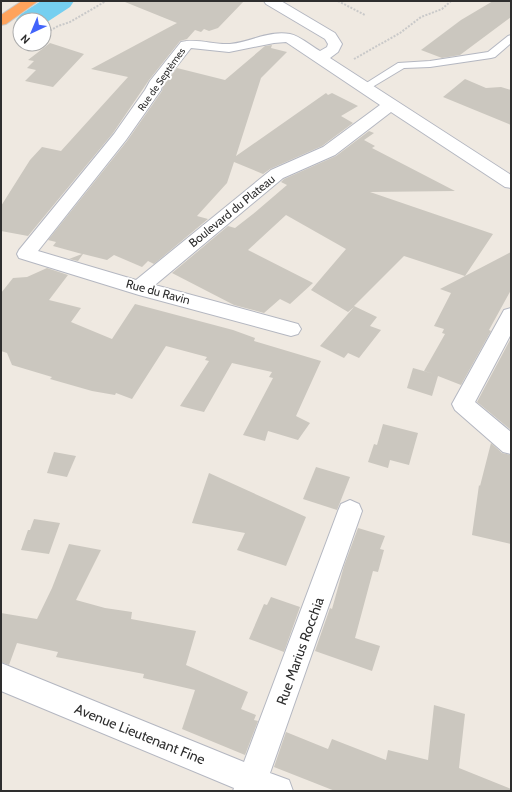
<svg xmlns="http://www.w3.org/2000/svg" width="512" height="792" font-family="Cabin,sans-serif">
<rect width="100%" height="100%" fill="#efe9e1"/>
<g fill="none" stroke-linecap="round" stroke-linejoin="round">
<polygon fill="#75cff0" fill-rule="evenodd" points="41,1 74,1 70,7 44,24 44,20 20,20 20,25 16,20 21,14"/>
</g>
<g fill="#cbc7bf">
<polygon points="125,1 244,1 218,28 209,31 204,29 201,32 195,30 187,39 180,41 149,80 113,133 28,236 1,231 1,206 30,160 42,147 61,151 128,77 91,69 177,23 125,2"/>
<polygon points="493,1 511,1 511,17 460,55 442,58 421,50 461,20"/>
<polygon points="50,43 84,54 53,87 25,81 36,70 27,68 34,61 28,60"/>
<polygon points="272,45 271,48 287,52 261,78 236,156 326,93 328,95 332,93 358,106 341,116 353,123 322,146 270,169 263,174 234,162 227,183 197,216 208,219 154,264 148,261 142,267 114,255 107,260 83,254 78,261 69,259 82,254 53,246 56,242 48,240 127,141 162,91 163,86 177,68 225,80 265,46"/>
<polygon points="465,79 486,88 501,87 511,90 511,125 443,97"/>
<polygon points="369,131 374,133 364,140 375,146 372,148 455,191 370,192 493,234 465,276 511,252 511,290 489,330 491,331 461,385 438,376 432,396 407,388 413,368 434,374 424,371 445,334 442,333 444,329 434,326 451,293 440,289 465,276 404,256 354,306 377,317 370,326 381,330 359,358 348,353 344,358 320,346 354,307 348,312 311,290 346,249 286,215 248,250 313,283 290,304 280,299 264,313 234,305 172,273 228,226 235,228 253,214 287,185 281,182 284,179 336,156"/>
<polygon points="47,268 68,275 49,300 81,308 71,322 112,339 135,304 233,330 255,338 254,341 321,361 296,416 310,423 298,440 268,431 265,441 243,435 273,378 269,377 272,372 232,363 204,412 180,406 209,361 205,360 207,357 166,346 132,399 116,393 115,395 92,391 50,379 52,377 12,365 7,353 1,351 1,293 13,278 27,277"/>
<polygon points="511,338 511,430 477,402"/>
<polygon points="383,424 418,433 409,465 390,460 388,468 368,462 374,444 377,445"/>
<polygon points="491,443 502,453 511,455 511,544 472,535 479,485 480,486"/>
<polygon points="54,452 76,456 67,477 47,473"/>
<polygon points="316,467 350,477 337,510 303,499"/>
<polygon points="209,473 306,517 286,566 237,550 245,533 192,523"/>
<polygon points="34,519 60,523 49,554 21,550 28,530 30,530"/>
<polygon points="358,528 385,536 380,549 384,550 378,572 373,571 355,638 380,646 372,671 315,651 330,608 332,609 344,566"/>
<polygon points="69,544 101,550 76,600 105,608 132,612 131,619 196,631 186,665 248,692 241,709 256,715 254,720 258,721 245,755 182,729 195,690 143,678 144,674 56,657 58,652 17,643 9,665 1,662 1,613 37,619 52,588"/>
<polygon points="271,597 300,607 284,652 249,639 264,604 267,605"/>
<polygon points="434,705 465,714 459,768 511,789 511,791 335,791 274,767 286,732 328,749 332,739 386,760 388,750 428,760"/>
</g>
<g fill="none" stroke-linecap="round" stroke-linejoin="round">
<g stroke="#b4b7c1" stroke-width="2">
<polygon id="lane" points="511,35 511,43 495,57 491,58 430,67 404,68 369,89 365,90 360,87 398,63 430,61 488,52 508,36"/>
</g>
<g stroke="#b4b7c1" stroke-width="2">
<g id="street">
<path d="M 264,1 L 281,1 L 335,33 L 342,44 L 338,52 L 330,58 L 511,175 L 511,188 L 505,187 L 391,112 L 335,155 L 283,178 L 155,285 L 298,324 L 301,329 L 298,334 L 291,336 L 139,295 L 19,258 L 17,254 L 19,250 L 114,134 L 145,90 L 150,81 L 181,42 C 198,38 213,45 230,44 C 250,42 270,30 290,34 C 300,36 311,46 320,51 L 327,47 L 328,44 L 325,39 L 266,4 ZM 286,42 L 380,105 L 323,147 L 271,170 L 136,280 L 38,251 L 126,140 L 161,90 L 162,85 L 191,48 L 229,52 L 274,43 Z"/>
<polygon points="511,308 511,334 475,402 511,432 511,454 503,452 455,410 452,404 504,310"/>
<polygon points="350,500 359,504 362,511 270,773 289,780 293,791 233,791 234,788 1,691 1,663 244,762 338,511 341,504"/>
</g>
</g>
<g stroke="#c9c9c9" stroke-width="2">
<polygon id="highway" points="22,1 38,1 6,24 1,25 1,15"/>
</g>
<g stroke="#c9c9c9" stroke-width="2" stroke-dasharray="2 1.5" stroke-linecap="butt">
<polyline points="338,1 365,15"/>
<polyline points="44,34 58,26 70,22 106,1"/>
<polyline points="354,59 400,33 421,17 442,9 451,1"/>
</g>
<use href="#lane" fill="#fff" fill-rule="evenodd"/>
<use href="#street" fill="#fff" fill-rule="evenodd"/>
<use href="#highway" fill="#ffa35c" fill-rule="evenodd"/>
</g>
<g text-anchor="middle" stroke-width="4" stroke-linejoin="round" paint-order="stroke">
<g font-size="10" fill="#2e2e2e" stroke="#fff">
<text transform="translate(161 79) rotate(-55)" y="4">Rue de Septèmes</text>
</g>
<g font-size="12" fill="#2e2e2e" stroke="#fff">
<text transform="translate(232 211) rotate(-39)" y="4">Boulevard du Plateau</text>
<text transform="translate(158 292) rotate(15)" y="4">Rue du Ravin</text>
</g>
<g font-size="14" fill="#2e2e2e" stroke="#fff">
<text transform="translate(300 651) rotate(-70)" y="5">Rue Marius Rocchia</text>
<text transform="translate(140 734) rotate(22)" y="5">Avenue Lieutenant Fine</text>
</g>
</g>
<rect width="512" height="792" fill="none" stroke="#2e2e2e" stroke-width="4"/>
<g transform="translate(32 32) rotate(224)"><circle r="19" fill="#ffffff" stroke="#ababab"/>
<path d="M0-3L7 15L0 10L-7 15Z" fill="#4264fb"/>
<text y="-6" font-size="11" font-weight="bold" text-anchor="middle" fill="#2e2e2e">N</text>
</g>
</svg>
